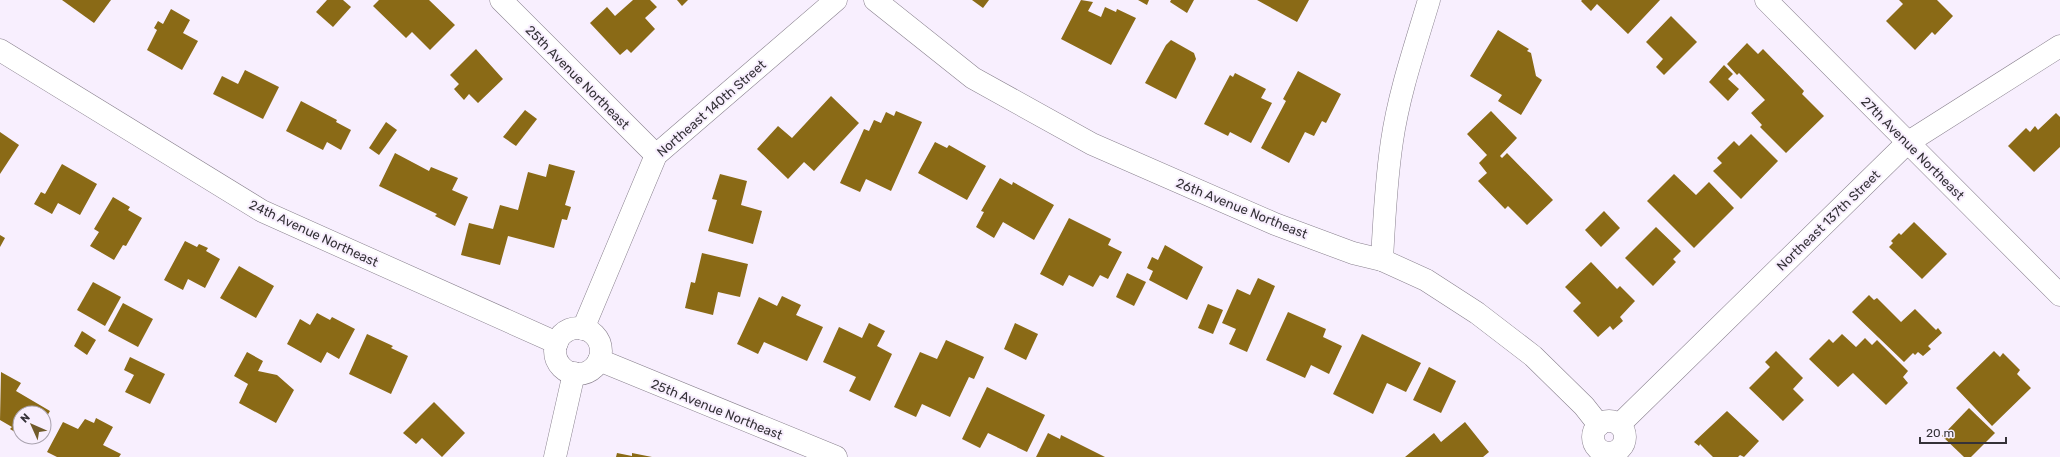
<svg xmlns="http://www.w3.org/2000/svg" width="2060" height="457" font-family="Rubik,sans-serif">
<rect width="100%" height="100%" fill="#f8effe"/>
<g fill="#8a6a16">
<polygon points="62,0 111,0 94,23"/>
<polygon points="327,0 343,0 351,7 333,27 316,12"/>
<polygon points="379,0 429,0 455,25 430,50 412,32 406,38 373,6"/>
<polygon points="633,0 650,0 657,7 645,18 655,29 631,53 627,49 620,55 590,23 607,7 615,16"/>
<polygon points="677,0 688,0 682,6"/>
<polygon points="972,0 989,0 983,8"/>
<polygon points="1081,0 1093,2 1088,11 1101,17 1105,7 1116,12 1117,9 1136,18 1111,65 1061,39"/>
<polygon points="1138,0 1149,0 1147,5"/>
<polygon points="1171,0 1194,0 1187,13 1170,2"/>
<polygon points="1257,0 1309,0 1297,22"/>
<polygon points="1582,0 1660,0 1628,34 1597,4 1591,11 1581,1"/>
<polygon points="1899,0 1937,0 1953,16 1935,35 1932,32 1915,50 1886,21 1903,4"/>
<polygon points="171,9 190,20 183,33 198,41 182,70 147,50 157,30 154,28 158,21 163,24"/>
<polygon points="1671,16 1697,42 1664,75 1656,67 1663,59 1646,42"/>
<polygon points="1498,30 1529,49 1527,51 1531,53 1536,76 1542,80 1521,115 1498,101 1502,95 1470,76"/>
<polygon points="1171,40 1194,53 1196,59 1176,99 1145,83 1166,45"/>
<polygon points="1747,43 1758,54 1763,49 1804,91 1802,94 1824,116 1786,153 1760,127 1762,125 1751,113 1765,100 1739,73 1737,75 1727,64"/>
<polygon points="476,49 503,79 478,103 469,94 464,100 454,89 459,84 450,75"/>
<polygon points="1724,65 1733,74 1728,79 1739,89 1728,101 1709,82"/>
<polygon points="245,70 279,87 263,119 213,94 222,76 238,84"/>
<polygon points="1298,71 1341,94 1326,123 1322,121 1314,136 1305,132 1289,163 1261,148 1286,101 1283,99"/>
<polygon points="1235,73 1266,89 1261,98 1272,103 1251,143 1230,132 1228,136 1204,124 1230,75 1233,77"/>
<polygon points="831,96 859,123 814,171 804,162 788,179 757,149 778,126 792,138"/>
<polygon points="301,101 337,120 336,122 351,130 341,150 327,142 323,150 286,131"/>
<polygon points="525,110 537,119 516,146 503,137"/>
<polygon points="896,111 922,122 891,191 866,179 860,192 840,183 864,129 869,131 874,120 881,123 886,112 894,116"/>
<polygon points="1491,111 1517,138 1500,156 1502,158 1507,153 1553,200 1527,225 1508,206 1505,209 1478,181 1487,173 1479,163 1487,155 1467,134"/>
<polygon points="2056,113 2060,117 2060,147 2034,172 2008,146 2026,128 2030,132 2035,126 2038,130"/>
<polygon points="386,122 397,130 379,155 369,148"/>
<polygon points="0,132 19,145 0,174"/>
<polygon points="1751,134 1778,161 1741,199 1713,171 1722,163 1717,158 1734,141 1739,146"/>
<polygon points="935,142 947,148 949,145 986,166 967,200 918,173"/>
<polygon points="395,153 429,171 431,167 458,178 452,190 468,197 455,226 435,216 437,214 379,186"/>
<polygon points="62,164 97,184 80,215 58,203 52,214 34,204 41,192 45,194"/>
<polygon points="549,164 575,171 565,205 571,207 567,220 562,219 554,248 508,236 500,265 461,255 469,223 493,229 500,205 518,210 528,172 546,177"/>
<polygon points="720,174 747,181 741,205 762,211 753,244 708,231 717,200 712,199"/>
<polygon points="1674,174 1696,195 1709,182 1734,208 1694,248 1647,201"/>
<polygon points="1000,178 1012,185 1013,182 1054,205 1034,240 1003,222 994,238 976,227 984,212 981,211"/>
<polygon points="113,197 130,207 128,210 142,218 126,246 123,245 114,260 90,246 99,232 94,229"/>
<polygon points="1604,211 1620,228 1601,247 1585,230"/>
<polygon points="1069,218 1111,239 1108,245 1122,252 1108,279 1100,275 1093,287 1069,275 1063,286 1040,274"/>
<polygon points="1914,222 1947,254 1922,279 1889,247 1893,243 1891,241 1899,233 1901,235"/>
<polygon points="1656,227 1681,251 1673,259 1676,262 1653,286 1625,258"/>
<polygon points="0,235 5,238 0,247"/>
<polygon points="185,241 197,247 199,244 208,248 206,251 220,259 205,288 188,279 183,290 164,280"/>
<polygon points="1165,245 1203,267 1187,300 1149,280 1153,271 1147,268 1152,257 1158,260"/>
<polygon points="702,253 748,264 740,297 718,292 713,315 685,308 691,282 695,283"/>
<polygon points="1591,262 1617,289 1620,286 1635,301 1620,317 1623,321 1613,330 1610,326 1598,337 1573,311 1581,303 1565,287"/>
<polygon points="239,266 274,286 256,318 220,298"/>
<polygon points="1127,273 1146,282 1134,306 1116,297"/>
<polygon points="1258,278 1275,286 1247,352 1229,344 1236,329 1222,323 1237,289 1250,295"/>
<polygon points="93,282 121,297 105,326 77,310"/>
<polygon points="1869,295 1874,300 1877,298 1901,322 1915,309 1936,330 1938,328 1942,333 1928,346 1931,349 1923,356 1918,352 1915,355 1913,353 1904,362 1852,312"/>
<polygon points="782,296 801,305 796,315 823,327 807,361 764,342 758,354 737,344 759,297 777,306"/>
<polygon points="123,303 153,319 138,347 108,331"/>
<polygon points="1208,304 1223,310 1213,334 1198,328"/>
<polygon points="1288,312 1326,329 1323,337 1342,346 1329,374 1311,365 1305,378 1266,360"/>
<polygon points="317,313 330,320 332,317 355,329 339,359 327,352 321,363 287,344 300,319 310,325"/>
<polygon points="869,323 885,331 877,346 892,354 870,401 849,391 856,377 823,362 839,327 862,338"/>
<polygon points="1015,323 1038,334 1026,360 1004,349"/>
<polygon points="82,331 96,340 87,355 74,346"/>
<polygon points="367,334 393,346 391,348 408,356 391,394 349,374"/>
<polygon points="1362,334 1421,363 1406,392 1387,383 1373,414 1333,394"/>
<polygon points="1842,334 1856,347 1865,338 1872,345 1877,340 1908,371 1903,377 1908,383 1886,405 1853,373 1838,387 1809,359 1829,339 1833,343"/>
<polygon points="946,340 984,357 974,379 969,377 950,417 922,404 916,417 894,407 920,352 937,359"/>
<polygon points="1776,351 1803,378 1793,389 1804,400 1783,421 1749,388 1770,367 1765,362"/>
<polygon points="1994,351 2000,357 2003,353 2020,370 2017,374 2031,388 1992,426 1956,388"/>
<polygon points="247,352 263,361 258,371 277,375 294,390 276,423 239,403 248,384 234,376"/>
<polygon points="130,357 165,374 150,404 125,392 134,375 124,370"/>
<polygon points="1429,367 1456,381 1441,413 1413,400"/>
<polygon points="1,372 21,383 16,391 50,411 44,421 44,413 20,413 20,435 10,429 12,427 0,420"/>
<polygon points="987,387 1045,415 1027,452 988,433 980,448 962,439"/>
<polygon points="434,402 465,433 442,457 422,438 416,444 403,433"/>
<polygon points="1969,408 1995,433 1971,457 1964,457 1942,436"/>
<polygon points="1727,411 1759,441 1744,457 1740,455 1738,457 1713,457 1700,444 1699,446 1694,442"/>
<polygon points="96,418 113,427 103,445 121,454 119,457 57,457 47,452 63,422 78,429 85,419 94,423"/>
<polygon points="1465,422 1489,452 1483,457 1405,457 1434,433 1441,442"/>
<polygon points="1048,433 1060,439 1061,435 1105,457 1036,457"/>
<polygon points="24,437 35,437 32,442"/>
<polygon points="617,453 632,456 632,453 652,457 616,457"/>
</g>
<g fill="none" stroke-linecap="round" stroke-linejoin="round">
<g stroke="#89818e" stroke-width="23">
<g id="minor">
<polyline points="501,0 656,155"/>
<polyline points="875,0 973,78 1092,144 1275,224 1353,253 1382,260 1426,280 1477,313 1533,356 1584,406 1599,425"/>
<polyline points="1766,0 2060,295"/>
<polyline points="0,50 262,211 557,343"/>
<path d="M 1382,260 C 1384,220 1386,181 1392,141 C 1399,93 1415,47 1429,0"/>
<circle cx="578" cy="351" r="23"/>
<polyline points="583,329 656,155 836,0"/>
<polyline points="599,360 836,457"/>
<circle cx="1609" cy="437" r="16"/>
<polyline points="1620,424 1907,143 2060,46"/>
<polyline points="555,457 574,373"/>
</g>
</g>
<use href="#minor" stroke="#fff" stroke-width="22"/>
</g>
<g text-anchor="middle" stroke-width="4" stroke-linejoin="round" paint-order="stroke">
<g font-size="13" fill="#353238" stroke="#f8effe">
<text transform="translate(578 77) rotate(45)" y="5">25th Avenue Northeast</text>
<text transform="translate(711 108) rotate(-41)" y="5">Northeast 140th Street</text>
<text transform="translate(1913 148) rotate(45)" y="5">27th Avenue Northeast</text>
<text transform="translate(1242 208) rotate(22)" y="5">26th Avenue Northeast</text>
<text transform="translate(1828 220) rotate(-44)" y="5">Northeast 137th Street</text>
<text transform="translate(314 233) rotate(25)" y="5">24th Avenue Northeast</text>
<text transform="translate(717 409) rotate(22)" y="5">25th Avenue Northeast</text>
</g>
</g>
<g transform="translate(32 425) rotate(315)"><circle r="19" fill="#f8effe" stroke="#aaa3af"/>
<path d="M0-3L7 15L0 10L-7 15Z" fill="#715b2b"/>
<text y="-6" font-size="11" font-weight="bold" text-anchor="middle" fill="#353238">N</text>
</g>
<path d="M1920 437v6h86v-6" fill="none" stroke="#353238" stroke-width="2"/>
<text x="1926" y="437" font-size="12" fill="#353238" stroke="#f8effe" stroke-width="3" paint-order="stroke">20 m</text>
</svg>
